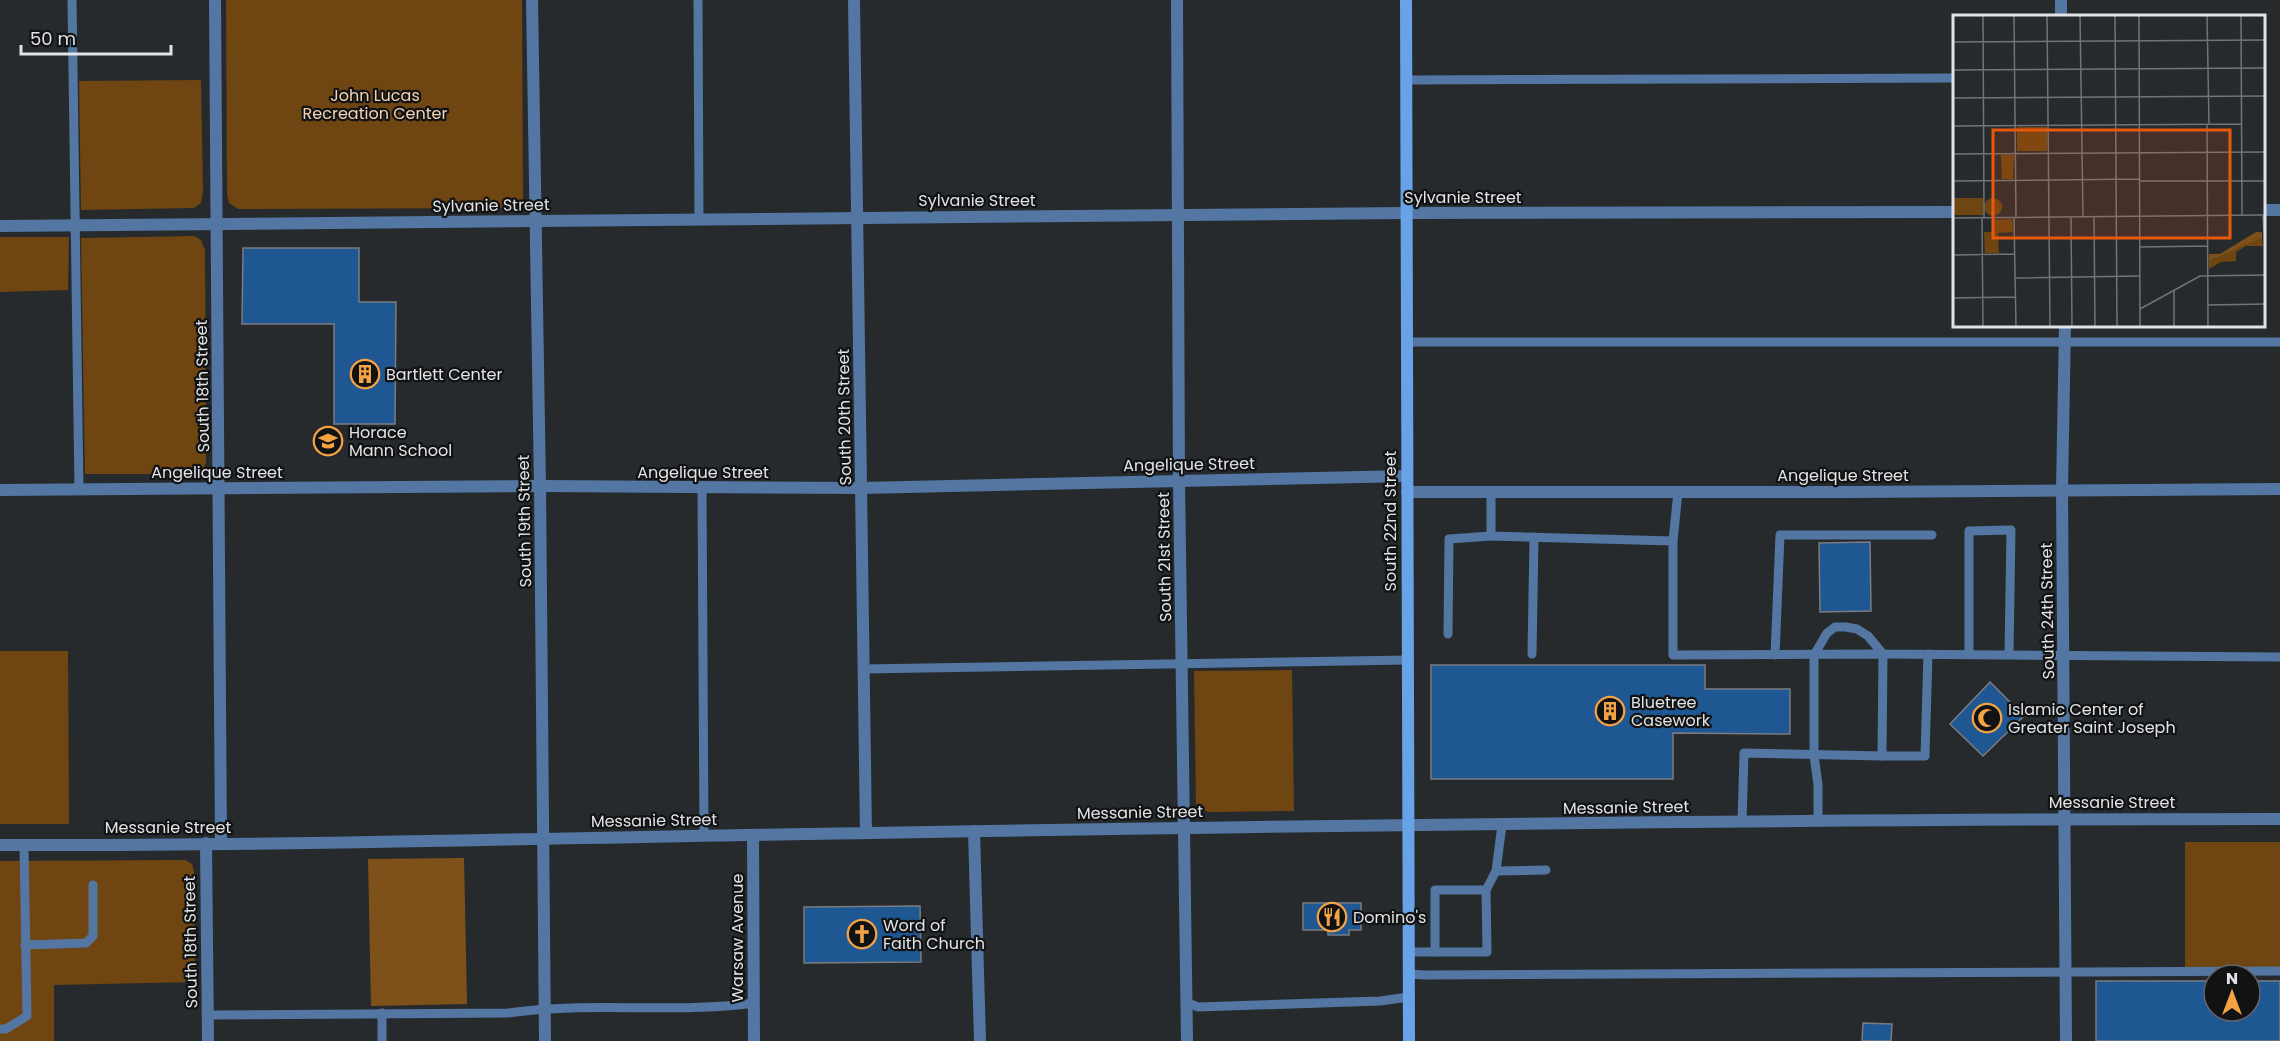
<svg xmlns="http://www.w3.org/2000/svg" width="2280" height="1041" font-family="Poppins,sans-serif">
<rect width="100%" height="100%" fill="#272a2d"/>
<g fill="#6f4511">
<polygon points="226,0 522,0 523,199 520,205 513,208 238,209 229,203 227,194"/>
<polygon points="201,80 203,191 201,203 194,208 81,210 79,81"/>
<polygon points="194,236 201,240 205,250 206,462 203,470 195,474 85,474 81,238"/>
<polygon points="0,237 69,237 68,290 0,292"/>
<polygon points="0,651 68,651 69,824 0,824"/>
<polygon points="1292,670 1294,811 1210,812 1201,810 1196,804 1194,671"/>
<polygon points="2185,842 2280,842 2280,970 2185,971"/>
<polygon points="185,860 192,864 194,872 195,982 54,985 54,1041 0,1041 0,861"/>
</g>
<polygon fill="#7f511a" points="464,858 467,1004 371,1006 368,859"/>
<g fill="#1f5793" stroke="#797c80" stroke-width="1.5">
<polygon points="243,248 359,248 359,302 396,302 395,424 334,424 334,324 242,324"/>
<polygon points="1870,542 1871,611 1820,612 1819,543"/>
<polygon points="1431,665 1705,665 1705,689 1790,689 1790,734 1673,733 1673,779 1431,779"/>
<polygon points="1990,682 2024,716 1983,756 1950,724"/>
<polygon points="1303,903 1361,903 1361,930 1349,930 1349,935 1328,935 1328,930 1303,930"/>
<polygon points="920,906 921,962 804,963 804,907"/>
<polygon points="2096,981 2214,981 2214,1011 2250,1011 2250,981 2280,981 2280,1041 2096,1041"/>
<polygon points="1863,1023 1892,1024 1891,1041 1862,1041"/>
</g>
<g fill="none" stroke-linecap="round" stroke-linejoin="round">
<g stroke="#5377a2" stroke-width="9">
<polyline points="72,0 79,490"/>
<polyline points="698,0 699,219"/>
<polyline points="1407,80 1954,78"/>
<polyline points="1406,342 2280,342"/>
<polyline points="702,488 704,836"/>
<polyline points="1491,492 1491,536 1673,541 1673,655 1883,654 1882,756 1744,753 1742,822"/>
<polyline points="1673,541 1678,492"/>
<polyline points="1448,634 1449,539 1491,536"/>
<polyline points="1969,653 1969,531 2011,530 2009,653"/>
<polyline points="1532,654 1534,537"/>
<polyline points="1775,655 1780,535 1932,535"/>
<polyline points="863,669 1408,660"/>
<polyline points="1882,756 1925,756 1928,654"/>
<polyline points="1818,821 1818,785 1814,755 1814,655 1827,633 1835,627 1846,627 1857,629 1868,636 1883,654 2280,657"/>
<polyline points="1496,871 1546,870"/>
<polyline points="25,945 86,943 93,936 93,885"/>
<polyline points="1409,952 1487,952 1486,890 1496,871 1502,825"/>
<polyline points="1435,952 1435,890 1486,890"/>
<polyline points="1409,974 1424,975 2280,971"/>
<polyline points="1188,1003 1198,1007 1380,1001 1409,997"/>
<path d="M 208,1015 L 508,1013 C 589,1001 673,1014 754,1003"/>
<polyline points="0,1029 6,1029 27,1016 24,845"/>
<polyline points="382,1041 382,1013"/>
</g>
<g stroke="#5377a2" stroke-width="12">
<polyline points="215,0 221,843"/>
<polyline points="532,0 540,486 545,1041"/>
<polyline points="854,0 866,833"/>
<polyline points="1177,0 1179,481 1187,1041"/>
<polyline points="2061,0 2061,16"/>
<polyline points="2264,210 2280,210"/>
<polyline points="0,226 1405,213 1954,212"/>
<polyline points="2065,326 2062,490 2066,1041"/>
<polyline points="0,490 540,486 861,488 1407,476"/>
<polyline points="1407,492 1853,492 2280,489"/>
<polyline points="974,831 980,1041"/>
<polyline points="753,835 754,1041"/>
<polyline points="206,843 208,1041"/>
</g>
<path stroke="#5377a2" stroke-width="12" d="M 0,845 C 290,846 580,837 871,833 C 1340,825 1810,819 2280,819"/>
<polyline stroke="#68a3e7" stroke-width="12" points="1406,0 1409,1041"/>
</g>
<defs>
<g id="building-ring" transform="scale(1.5)"><circle r="9.5" fill="#111214" stroke="#f4a344" stroke-width="1.5"/><path d="M-4-6H4V6H1V3H-1V6H-4ZM-2.5-4.3h1.7v1.8h-1.7ZM.8-4.3h1.7v1.8H.8ZM-2.5-1h1.7V.8h-1.7ZM.8-1h1.7V.8H.8Z" fill="#f4a344"/></g>
<g id="school-ring" transform="scale(1.5)"><circle r="9.5" fill="#111214" stroke="#f4a344" stroke-width="1.5"/><path d="M0-5L7-2L0 1L-7-2ZM-4 1L0 2.5L4 1V4Q0 6-4 4Z" fill="#f4a344"/></g>
<g id="mosque-ring" transform="scale(1.5)"><circle r="9.5" fill="#111214" stroke="#f4a344" stroke-width="1.5"/><path d="M3.5-4.9A6 6 0 1 0 3.5 4.9A5 5 0 1 1 3.5-4.9Z" fill="#f4a344"/></g>
<g id="restaurant-ring" transform="scale(1.5)"><circle r="9.5" fill="#111214" stroke="#f4a344" stroke-width="1.5"/><path d="M-5-6h1v4h1v-4h1v4h1v-4h1v5L-1.5 .5V6h-2V.5L-5-1ZM5-6V6H3V1.5H1.5Q1.5-4 5-6Z" fill="#f4a344"/></g>
<g id="church-ring" transform="scale(1.5)"><circle r="9.5" fill="#111214" stroke="#f4a344" stroke-width="1.5"/><path d="M-1.2-6h2.4v3.5h3.3v2.4h-3.3V6h-2.4V-.1h-3.3v-2.4h3.3Z" fill="#f4a344"/></g>
</defs>
<g fill-rule="evenodd">
<use href="#building-ring" x="365" y="374"/>
<use href="#school-ring" x="328" y="441"/>
<use href="#building-ring" x="1610" y="711"/>
<use href="#mosque-ring" x="1987" y="718"/>
<use href="#restaurant-ring" x="1332" y="917"/>
<use href="#church-ring" x="862" y="934"/>
</g>
<g text-anchor="middle" stroke-width="4.5" stroke-linejoin="round" paint-order="stroke">
<g font-size="16" fill="#f4d3b2" stroke="#111214">
<text x="375" y="101">John Lucas<tspan x="375" dy="18">Recreation Center</tspan></text>
</g>
<g font-size="16" fill="#e1e3e5" stroke="#111214">
<text x="1463" y="203">Sylvanie Street</text>
<text x="977" y="206">Sylvanie Street</text>
<text transform="translate(491 205) rotate(-1)" y="6">Sylvanie Street</text>
<text transform="translate(202 386) rotate(-91)" y="6">South 18th Street</text>
<text transform="translate(844 417) rotate(-91)" y="6">South 20th Street</text>
<text transform="translate(1189 464) rotate(-1)" y="6">Angelique Street</text>
<text x="217" y="478">Angelique Street</text>
<text x="703" y="478">Angelique Street</text>
<text x="1843" y="481">Angelique Street</text>
<text transform="translate(524 521) rotate(-91)" y="6">South 19th Street</text>
<text transform="translate(1390 521) rotate(-90)" y="6">South 22nd Street</text>
<text transform="translate(1164 557) rotate(-91)" y="6">South 21st Street</text>
<text transform="translate(2047 611) rotate(-91)" y="6">South 24th Street</text>
<text x="2112" y="808">Messanie Street</text>
<text transform="translate(1626 807) rotate(-1)" y="6">Messanie Street</text>
<text transform="translate(1140 812) rotate(-1)" y="6">Messanie Street</text>
<text transform="translate(654 820) rotate(-1)" y="6">Messanie Street</text>
<text x="168" y="833">Messanie Street</text>
<text transform="translate(737 938) rotate(-90)" y="6">Warsaw Avenue</text>
<text transform="translate(190 942) rotate(-91)" y="6">South 18th Street</text>
</g>
<g font-size="16" fill="#e1e3e5" stroke="#111214" text-anchor="start">
<text x="386" y="380">Bartlett Center</text>
<text x="349" y="438">Horace<tspan x="349" dy="18">Mann School</tspan></text>
<text x="1631" y="708">Bluetree<tspan x="1631" dy="18">Casework</tspan></text>
<text x="2008" y="715">Islamic Center of<tspan x="2008" dy="18">Greater Saint Joseph</tspan></text>
<text x="1353" y="923">Domino's</text>
<text x="883" y="931">Word of<tspan x="883" dy="18">Faith Church</tspan></text>
</g>
</g>
<g transform="translate(1953 15)">
<rect width="312" height="312" fill="#272a2d"/>
<path d="M 64,112 L 94,112 L 94,136 L 64,136 ZM 48,140 L 61,140 L 60,164 L 49,164 ZM31 192a9 9 0 1 1 18 0a9 9 0 1 1-18 0ZM 0,183 L 30,183 L 30,200 L 0,200 ZM 39,205 L 59,204 L 60,217 L 45,218 L 46,238 L 32,238 L 31,217 L 40,217 ZM 309,223 L 310,231 L 293,231 L 283,237 L 283,246 L 268,247 L 256,254 L 256,246 Z" fill="#6f4511"/>
<path d="M 303,217 L 309,217 L 309,223 L 256,246 L 256,239 L 267,239 Z" fill="#7f511a"/>
<path fill="none" stroke="#717477" stroke-width="1.5" d="M 30,0 L 31,203M 61,0 L 63,203M 94,0 L 97,312M 127,0 L 130,202M 162,0 L 164,312M 186,0 L 187,312M 254,0 L 256,109M 288,0 L 289,200M 0,27 L 312,25M 0,55 L 312,53M 0,83 L 312,81M 254,109 L 255,312M 0,111 L 288,109M 0,139 L 312,137M 0,166 L 186,164M 186,166 L 312,166M 310,200 L 312,232M 141,201 L 142,312M 118,202 L 119,312M 0,203 L 312,200M 29,203 L 30,312M 61,203 L 63,312M 186,232 L 255,231M 0,240 L 61,239M 63,263 L 186,261M 221,275 L 221,312M 0,283 L 63,282M 255,290 L 312,289M 187,294 L 247,261 L 312,260"/>
<path fill="#e8590c" fill-opacity="0.15" stroke="#e8590c" stroke-width="3" d="M 40,115 L 277,115 L 277,223 L 40,223 Z"/>
<rect width="312" height="312" fill="none" stroke="#e1e3e5" stroke-width="3"/>
</g>
<g transform="translate(2232 993)"><circle r="28" fill="#111214" stroke="#646668" stroke-width="1.5"/>
<path d="M0-4.5L10 22L0 15L-10 22Z" fill="#f4a344"/>
<text y="-9" font-size="16" font-weight="bold" text-anchor="middle" fill="#e1e3e5">N</text>
</g>
<path d="M21 45v9h150v-9" fill="none" stroke="#e1e3e5" stroke-width="3"/>
<text x="30" y="45" font-size="18" fill="#e1e3e5" stroke="#111214" stroke-width="4.5" paint-order="stroke">50 m</text>
</svg>
